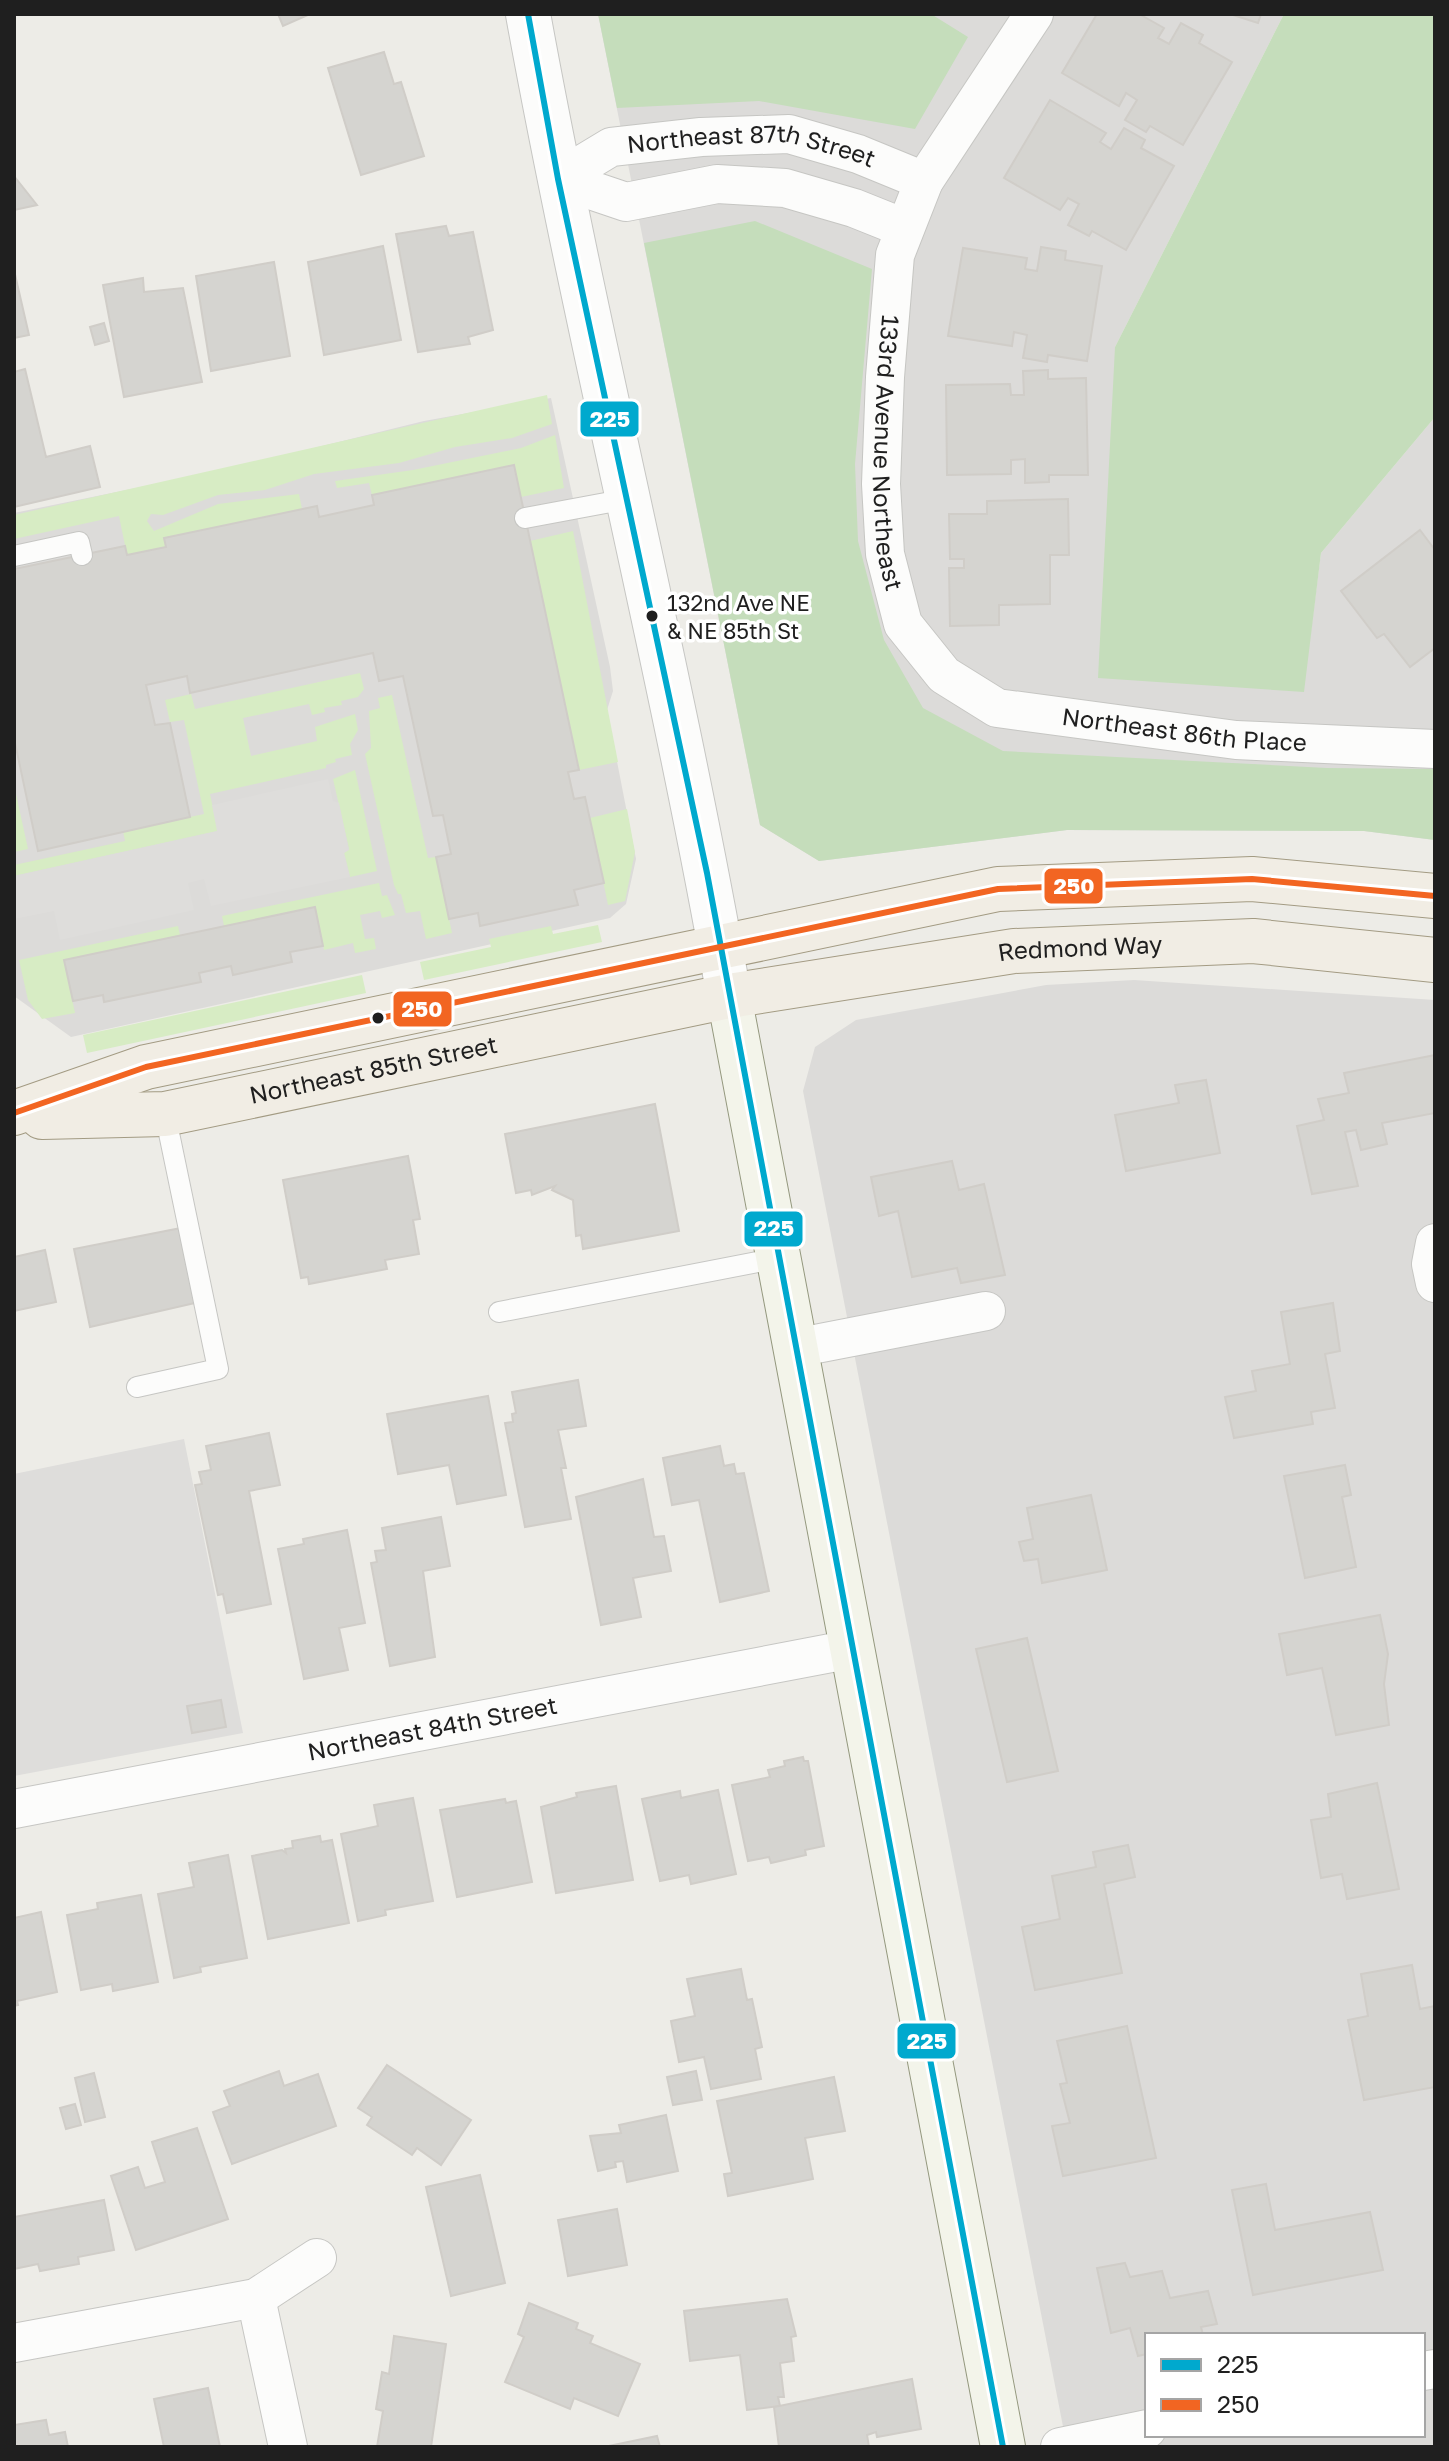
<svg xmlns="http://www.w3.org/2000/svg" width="1449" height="2461" font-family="'Golos Text',sans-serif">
<rect width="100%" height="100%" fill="#edece7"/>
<g fill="#dcdbd9" fill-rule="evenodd">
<polygon points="598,14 1284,14 1115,347 1303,692 1321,553 1435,417 1435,840 1364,831 1067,830 819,861 760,825"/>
<polygon points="551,398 610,667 613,691 607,710 636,859 626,904 610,918 71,1037 14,996 14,513 229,469 424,421"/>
<path d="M 1134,980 L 1435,1000 L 1435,2447 L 1067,2447 L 803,1091 L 815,1047 L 856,1020 L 1046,985 ZM 1147,2335 L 1423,2335 L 1423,2435 L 1147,2435 Z"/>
</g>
<g fill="#d7ecc4">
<polygon points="547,395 552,424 512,438 455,447 399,463 314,474 265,490 218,495 163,515 151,514 147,521 154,531 218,504 299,494 302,509 165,538 166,547 127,555 119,516 14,539 14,515"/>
<polygon points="555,435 564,488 521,497 513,465 372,495 369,483 337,488 335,481 413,470 521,448"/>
<polygon points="573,531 618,762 579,770 530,541"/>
<polygon points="360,673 364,689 358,697 341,701 342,705 324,708 325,712 312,715 309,704 243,718 251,756 317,741 315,727 355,714 358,730 350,744 352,755 335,759 336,762 326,765 326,768 210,794 218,831 14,876 14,865 125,841 123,831 204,814 184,720 170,722 165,700 191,694 195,709"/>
<polygon points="392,695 428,858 436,857 452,933 426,939 420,911 406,913 401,894 398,894 394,885 365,754 371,748 369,711 380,708 378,698"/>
<polygon points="355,770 377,871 350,877 344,853 349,849 333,779"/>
<polygon points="14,785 28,849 14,852"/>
<polygon points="627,809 635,852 625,901 608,905 590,818"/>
<polygon points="379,883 382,896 387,895 395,915 382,918 380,911 360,915 365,939 374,938 376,949 355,953 353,943 324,950 315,907 224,926 222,916"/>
<polygon points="598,925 602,942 424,980 420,962 491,947 489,939 551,926 553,934"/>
<polygon points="178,926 180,935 64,960 75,1013 42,1019 28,1000 19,960"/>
<polygon points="362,975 366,993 87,1053 83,1035"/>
</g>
<g fill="#c5ddbb">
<polygon points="598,14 931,14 968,37 915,129 759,101 617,108"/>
<polygon points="1284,14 1435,14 1435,417 1321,553 1304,692 1098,678 1115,347"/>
<polygon points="755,221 872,269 855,464 858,541 884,640 923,708 1003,751 1327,768 1435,769 1435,840 1364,831 1067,830 819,861 760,825 644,243"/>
</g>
<g fill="#dedddb" fill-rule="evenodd">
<polygon points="328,779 333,801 339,803 349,850 344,853 350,877 211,906 204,879 188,883 194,910 60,940 54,911 14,919 14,876 217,831 212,805"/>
<path d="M 184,1439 L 243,1733 L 14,1776 L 14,1474 ZM 221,1700 L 225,1727 L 192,1733 L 187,1706 Z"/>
</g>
<g fill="#d5d4d0" stroke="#d0cdc8" stroke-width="2">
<polygon points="278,14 310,14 283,26"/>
<polygon points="1097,14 1139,14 1164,28 1158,38 1169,44 1181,23 1203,35 1199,43 1232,62 1183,145 1150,126 1146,132 1125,120 1137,100 1126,93 1119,106 1062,73"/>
<polygon points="1230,14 1261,14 1258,23"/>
<polygon points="384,52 394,84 401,82 424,156 361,175 328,68"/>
<polygon points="1050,100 1106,133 1100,142 1111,149 1124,128 1145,140 1141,148 1174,166 1126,250 1092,231 1089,236 1068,225 1079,204 1068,198 1060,210 1004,178"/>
<polygon points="14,176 37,205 14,210"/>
<polygon points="446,226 449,236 473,232 493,330 468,337 470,344 418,352 396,234"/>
<polygon points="383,246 401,340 324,355 308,262"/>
<polygon points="1041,247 1066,251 1065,260 1102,266 1087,361 1048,355 1047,362 1023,358 1027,335 1014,332 1012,346 948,336 963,248 1027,258 1025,269 1037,271"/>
<polygon points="274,262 290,356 211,371 196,276"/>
<polygon points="14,270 29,335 14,338"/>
<polygon points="143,278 144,292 183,288 202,382 124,397 103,285"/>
<polygon points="104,323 109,341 95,345 90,327"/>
<polygon points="25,369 46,457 90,446 100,487 14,507 14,372"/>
<polygon points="1048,370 1048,379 1086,378 1088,475 1049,475 1049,482 1025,483 1025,459 1011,460 1011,474 947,475 946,385 1010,384 1011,395 1024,395 1023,371"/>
<polygon points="514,465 579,770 568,772 574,799 585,797 604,883 574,890 578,905 480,926 478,913 449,919 436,857 451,854 443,815 433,816 403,676 379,681 373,653 190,693 187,676 146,685 155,725 170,723 190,817 38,851 14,738 14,569 125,546 127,555 166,547 164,538 317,506 319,517 374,505 372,495"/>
<polygon points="1068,499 1069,555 1050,555 1050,604 999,605 999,625 950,626 949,568 964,568 964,559 950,559 949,514 987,514 987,501"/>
<polygon points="1420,530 1435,550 1435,648 1410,667 1384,634 1377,638 1341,591"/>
<polygon points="315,907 323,946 290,952 292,962 233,975 231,966 199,973 201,982 104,1002 103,995 73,1001 64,960"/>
<polygon points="1435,1055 1435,1113 1382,1123 1387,1144 1361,1150 1356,1130 1345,1132 1358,1186 1312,1194 1297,1126 1324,1120 1318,1099 1349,1093 1344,1073"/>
<polygon points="1206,1080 1220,1153 1126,1171 1115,1115 1179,1103 1175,1085"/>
<polygon points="655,1104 679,1231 583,1249 581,1235 576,1236 573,1200 552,1190 555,1186 532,1195 531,1190 516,1193 505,1134"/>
<polygon points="408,1156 420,1219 413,1220 419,1254 385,1260 387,1269 309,1284 308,1277 301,1278 283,1180"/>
<polygon points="952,1161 959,1190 984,1184 1005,1275 961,1283 957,1268 912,1277 898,1211 879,1216 871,1177"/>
<polygon points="181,1228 195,1303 90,1327 74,1249"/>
<polygon points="45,1250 56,1302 14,1311 14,1257"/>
<polygon points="1333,1303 1340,1351 1325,1354 1335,1408 1311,1412 1313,1424 1234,1438 1225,1397 1256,1391 1252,1371 1290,1364 1281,1312"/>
<polygon points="578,1380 586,1426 558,1430 566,1468 561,1468 571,1519 525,1527 505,1423 513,1422 512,1414 516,1413 512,1392"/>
<polygon points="488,1396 506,1495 457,1504 449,1465 398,1474 387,1414"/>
<polygon points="269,1433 280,1485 249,1491 271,1604 227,1613 223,1594 218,1595 195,1485 202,1484 199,1472 211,1470 206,1446"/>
<polygon points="720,1446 724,1466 734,1464 736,1474 744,1473 769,1591 720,1602 699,1500 672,1505 663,1458"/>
<polygon points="1345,1465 1351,1495 1342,1497 1356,1567 1305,1578 1284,1476"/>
<polygon points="643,1479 654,1537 664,1536 671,1571 633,1578 641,1617 601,1625 576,1497"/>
<polygon points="1091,1495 1107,1570 1042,1583 1038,1559 1024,1561 1019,1542 1033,1539 1027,1508"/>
<polygon points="441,1517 450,1566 423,1571 435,1657 390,1666 371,1563 377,1562 375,1551 386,1550 382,1528"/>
<polygon points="347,1530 365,1623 339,1628 348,1670 304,1679 278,1549 304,1544 303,1539"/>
<polygon points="1380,1615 1388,1654 1384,1684 1389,1725 1336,1735 1322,1668 1287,1675 1279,1634"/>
<polygon points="1027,1638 1058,1771 1007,1782 976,1649"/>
<polygon points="221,1700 226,1727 192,1733 187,1706"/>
<polygon points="803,1757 804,1761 808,1761 824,1846 805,1850 806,1855 771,1863 769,1857 748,1861 732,1785 770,1777 768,1770 785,1766 784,1761"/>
<polygon points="1377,1783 1399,1889 1347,1899 1342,1874 1321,1878 1311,1820 1331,1817 1328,1794"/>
<polygon points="616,1786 633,1880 556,1893 541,1807 577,1797 576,1793"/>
<polygon points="718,1790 736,1874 691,1884 689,1875 660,1881 642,1799 680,1791 681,1798"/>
<polygon points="413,1798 433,1901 385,1910 386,1915 358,1921 341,1834 378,1826 374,1805"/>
<polygon points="505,1799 506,1803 516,1801 532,1882 457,1897 440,1810"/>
<polygon points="320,1836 321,1842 332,1840 349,1923 268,1939 252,1856 282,1850 286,1853 285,1849 293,1848 292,1841"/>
<polygon points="1128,1845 1135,1877 1104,1884 1122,1973 1035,1990 1022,1927 1060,1919 1052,1876 1096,1867 1093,1852"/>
<polygon points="228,1855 247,1958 200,1967 201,1972 174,1978 158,1894 194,1887 189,1863"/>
<polygon points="141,1895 158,1982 113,1991 112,1984 81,1990 67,1915 98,1909 97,1903"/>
<polygon points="41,1912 57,1992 17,2001 18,2005 14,2006 14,1918"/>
<polygon points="1412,1965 1420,2009 1435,2006 1435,2087 1364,2100 1348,2020 1368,2016 1361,1974"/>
<polygon points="741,1969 747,2000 752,1999 762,2047 755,2049 761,2079 711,2089 704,2057 679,2062 671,2021 695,2016 687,1979"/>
<polygon points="1127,2026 1156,2158 1063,2176 1052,2126 1070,2123 1060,2084 1067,2083 1057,2041"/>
<polygon points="387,2065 471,2120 441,2165 417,2148 412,2155 367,2125 372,2117 358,2108"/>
<polygon points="279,2071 284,2086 318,2074 336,2126 232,2164 213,2112 230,2106 224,2091"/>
<polygon points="696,2071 702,2100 673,2105 667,2077"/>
<polygon points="94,2073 105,2117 85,2122 75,2078"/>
<polygon points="834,2077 845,2131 805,2138 813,2179 728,2196 724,2174 732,2173 717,2101"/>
<polygon points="75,2104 81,2125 66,2129 60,2108"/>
<polygon points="666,2115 678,2171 627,2182 623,2161 615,2162 616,2167 598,2171 590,2136 621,2133 619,2125"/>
<polygon points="197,2128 228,2219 136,2250 111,2176 138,2167 145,2188 165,2182 152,2142"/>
<polygon points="480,2175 505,2283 451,2296 426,2187"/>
<polygon points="1266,2184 1275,2230 1370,2212 1383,2270 1253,2295 1232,2190"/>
<polygon points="104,2200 114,2250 78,2257 79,2264 40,2271 38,2264 14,2269 14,2217"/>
<polygon points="617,2209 627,2265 568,2276 558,2220"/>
<polygon points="1125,2263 1130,2277 1162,2271 1170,2298 1208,2291 1217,2324 1201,2327 1203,2335 1147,2335 1147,2354 1138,2356 1130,2328 1111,2333 1097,2268"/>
<polygon points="787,2299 796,2336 791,2337 794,2361 780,2363 784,2397 778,2397 780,2406 747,2410 740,2355 690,2361 684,2311"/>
<polygon points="529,2303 578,2323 576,2329 593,2336 590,2343 640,2364 618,2416 574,2398 570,2409 505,2382 524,2337 518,2334"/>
<polygon points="394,2336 446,2344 431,2447 377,2447 383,2411 376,2409 382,2372 389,2374"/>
<polygon points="912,2379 921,2429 877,2437 876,2432 867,2435 869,2447 779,2447 774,2407"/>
<polygon points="208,2388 220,2447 164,2447 154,2399"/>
<polygon points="46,2420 49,2435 65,2432 68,2447 14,2447 14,2425"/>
<polygon points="657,2436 660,2447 604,2447"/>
</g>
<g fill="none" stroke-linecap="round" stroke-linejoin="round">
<g stroke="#c6c6c3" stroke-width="22">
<g id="service">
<polyline points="525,518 627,499"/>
<polyline points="14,556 79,542 82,555"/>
<polyline points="499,1312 778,1258"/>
<polyline points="137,1387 218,1369 165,1114"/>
</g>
</g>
<g stroke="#c6c6c3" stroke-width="40">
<g id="minor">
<path id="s1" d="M 1034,14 L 924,181 L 895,255 L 885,377 L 881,484 L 885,554 L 903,624 L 944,675 L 997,708 L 1236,740 L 1435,749"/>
<path id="s2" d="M 558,179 L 611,147 L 701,137 L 789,134 L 858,154 L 924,181"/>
<polyline points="558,179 626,202 717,184 785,188 854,208 904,228"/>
<polyline points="1435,1243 1431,1264 1435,1283"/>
<polyline points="795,1348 986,1311"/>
<path id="s3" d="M 14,1809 L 852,1649"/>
<polyline points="256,2298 288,2447"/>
<polyline points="14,2343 256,2298 317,2258"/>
<polyline points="1423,2371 1435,2369"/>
<polyline points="1060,2447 1147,2429"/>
</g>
</g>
<g stroke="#c6c6c3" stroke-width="46">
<path id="tertiary" d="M 528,14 C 588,343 671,667 729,996"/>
</g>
<g stroke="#94987e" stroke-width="46">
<polyline id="secondary" points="729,996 1003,2447"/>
</g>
<g stroke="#a39b83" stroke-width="46">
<g id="primary">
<polyline points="14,1113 146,1067 998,889 1252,879 1435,896"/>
<path id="s4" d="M 42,1117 L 165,1114 L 729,996 L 1014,951 L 1253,941 L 1435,960"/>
</g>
</g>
<use href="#service" stroke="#fcfcfb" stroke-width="20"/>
<use href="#minor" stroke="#fcfcfb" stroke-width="38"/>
<use href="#tertiary" stroke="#fcfcfb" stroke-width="44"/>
<use href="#secondary" stroke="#f3f4ea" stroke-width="44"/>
<use href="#primary" stroke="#f1ede4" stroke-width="44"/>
<g stroke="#fff" stroke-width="12">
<polyline id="bus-1" points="528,14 558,179 707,873 1003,2447"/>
</g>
<g stroke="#fff" stroke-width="12">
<polyline id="bus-2" points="14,1113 146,1067 998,889 1252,879 1435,896"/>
</g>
<use href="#bus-1" stroke="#00a9ce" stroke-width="6"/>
<use href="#bus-2" stroke="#f26522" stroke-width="6"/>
</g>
<g fill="#1f1f1f" stroke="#fff" stroke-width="3">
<circle cx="652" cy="616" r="7"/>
<circle cx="378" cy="1018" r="7"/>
</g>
<g text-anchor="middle" stroke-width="7" stroke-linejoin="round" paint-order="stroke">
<g font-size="22" fill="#1f1f1f" stroke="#fff" text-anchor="start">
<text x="667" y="611">132nd Ave NE<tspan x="667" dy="28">&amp; NE 85th St</tspan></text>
</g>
<g font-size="24" fill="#1f1f1f" stroke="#fff">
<text dy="8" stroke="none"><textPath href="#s2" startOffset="204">Northeast 87th Street</textPath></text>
<text dy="8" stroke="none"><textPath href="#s1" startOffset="478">133rd Avenue Northeast</textPath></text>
<text dy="8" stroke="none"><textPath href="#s1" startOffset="968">Northeast 86th Place</textPath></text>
<text dy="8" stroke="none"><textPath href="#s4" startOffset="1054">Redmond Way</textPath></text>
<text dy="8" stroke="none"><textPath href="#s4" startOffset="336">Northeast 85th Street</textPath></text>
<text dy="8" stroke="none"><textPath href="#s3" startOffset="426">Northeast 84th Street</textPath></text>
</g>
</g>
<g stroke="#fff" stroke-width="3">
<rect x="579" y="400" width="61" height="38" rx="8" fill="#00a9ce"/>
<rect x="1043" y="867" width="61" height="38" rx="8" fill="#f26522"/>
<rect x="392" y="990" width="61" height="38" rx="8" fill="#f26522"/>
<rect x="743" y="1210" width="61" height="38" rx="8" fill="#00a9ce"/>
<rect x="896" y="2022" width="61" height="38" rx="8" fill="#00a9ce"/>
</g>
<g font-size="22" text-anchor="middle" font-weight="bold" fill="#fff">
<text x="610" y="427">225</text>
<text x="1074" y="894">250</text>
<text x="422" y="1017">250</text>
<text x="774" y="1236">225</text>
<text x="927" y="2049">225</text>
</g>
<rect width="1449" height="2461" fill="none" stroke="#1f1f1f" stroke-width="32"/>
<rect x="1145" y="2333" width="280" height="104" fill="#ffffff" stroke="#a5a5a5" stroke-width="2"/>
<rect x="1161" y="2359" width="40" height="12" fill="#00a9ce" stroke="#a5a5a5" stroke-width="2"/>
<text x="1217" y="2373" font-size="24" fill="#1f1f1f">225</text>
<rect x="1161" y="2399" width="40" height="12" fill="#f26522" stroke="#a5a5a5" stroke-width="2"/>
<text x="1217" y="2413" font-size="24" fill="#1f1f1f">250</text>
</svg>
